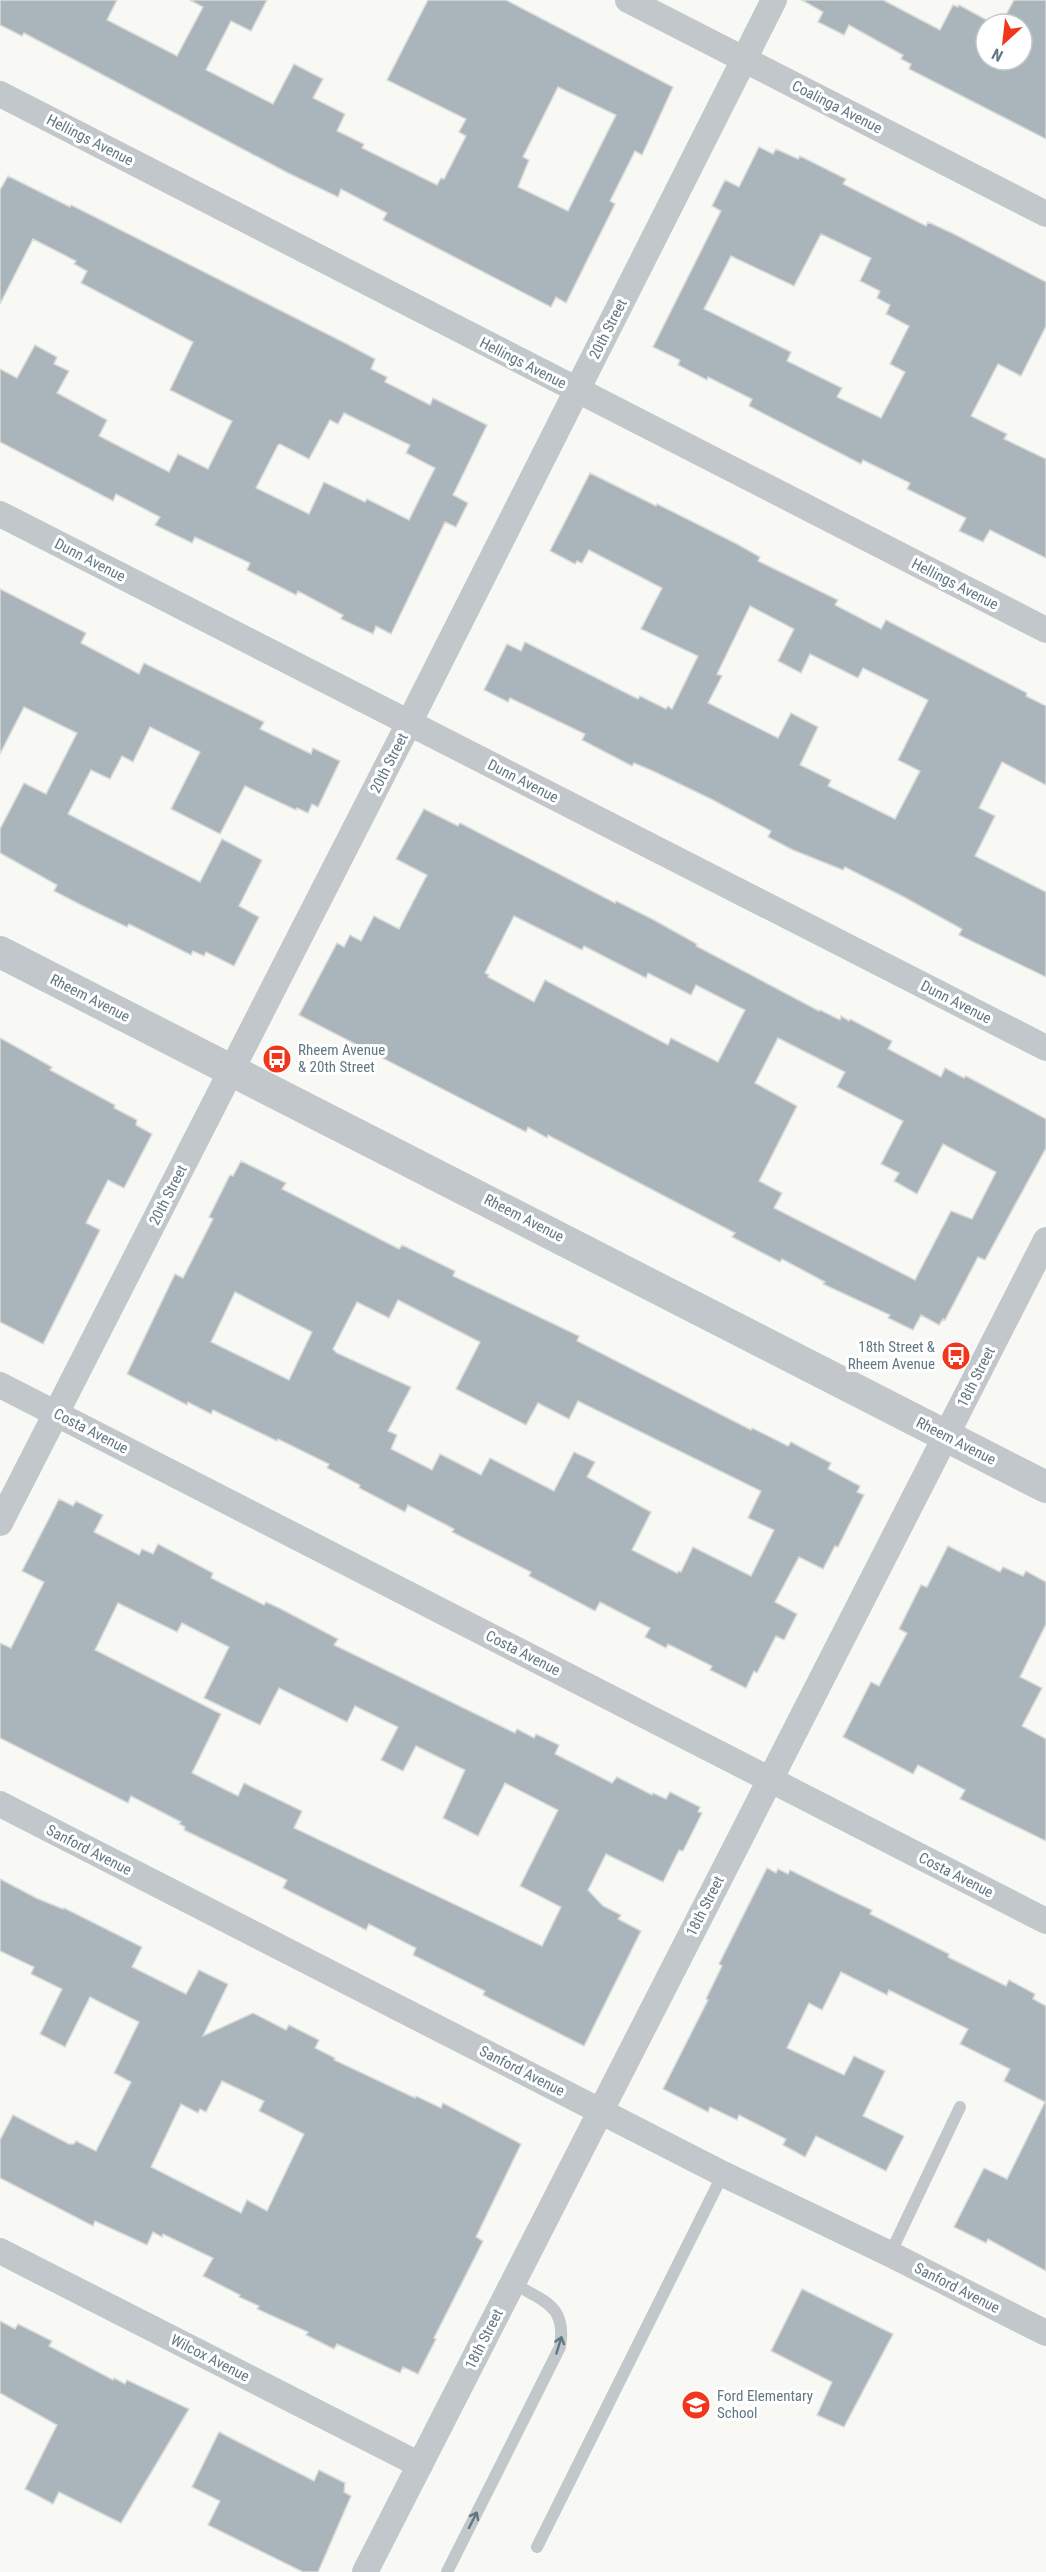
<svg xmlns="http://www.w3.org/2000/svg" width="1046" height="2572" font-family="'Roboto Condensed',sans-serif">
<rect width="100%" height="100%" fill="#f8f8f5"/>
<g fill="#a9b5ba" stroke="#dadad8" stroke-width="1.5" fill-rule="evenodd">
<path d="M 0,0 L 117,0 L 107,20 L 177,56 L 203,7 L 190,0 L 267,0 L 251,31 L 231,21 L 206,70 L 273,104 L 294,64 L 323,79 L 313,98 L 345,114 L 337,131 L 364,144 L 362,148 L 437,185 L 441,178 L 444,179 L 466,136 L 459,132 L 466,119 L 387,80 L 428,0 L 506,0 L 673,87 L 642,155 L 635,151 L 610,201 L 615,204 L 566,303 L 556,297 L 551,307 L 383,220 L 387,213 L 341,189 L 338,197 L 288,173 L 24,33 L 22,36 L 0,25 ZM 558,87 L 616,115 L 568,211 L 518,187 L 529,160 L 523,157 Z"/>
<polygon points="802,0 883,0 940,30 953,5 958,7 959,5 994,24 986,24 986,60 1022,60 1022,24 1001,24 1014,0 1046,0 1046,139 909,69 911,64 901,59 903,55 849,25 844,35 818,22 823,12"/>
<path d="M 759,147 L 773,154 L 776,149 L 798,159 L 800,156 L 846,179 L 843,184 L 926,226 L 928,222 L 954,234 L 1046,282 L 1046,326 L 1021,376 L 998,364 L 971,416 L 1007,434 L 1004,439 L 1046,459 L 1046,558 L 990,530 L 983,542 L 959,531 L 966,518 L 907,489 L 910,483 L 863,460 L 861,464 L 749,406 L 752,399 L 708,377 L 707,380 L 678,365 L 680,360 L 653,347 L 721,211 L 712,206 L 725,180 L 739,187 ZM 821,234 L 871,258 L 860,281 L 880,291 L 877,298 L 890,305 L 886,314 L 909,326 L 890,364 L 905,372 L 881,418 L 837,397 L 842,388 L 787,361 L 791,352 L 704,309 L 731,256 L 794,286 Z"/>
<path d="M 8,176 L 70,207 L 71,205 L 345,343 L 375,359 L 371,369 L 387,377 L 385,382 L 430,405 L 433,398 L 487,425 L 453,495 L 468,503 L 456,527 L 445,522 L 391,634 L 376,626 L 373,634 L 341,619 L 343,615 L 298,591 L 296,595 L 247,570 L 250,563 L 195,537 L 192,543 L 155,525 L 160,517 L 116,494 L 113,501 L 0,442 L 0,369 L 17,378 L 35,345 L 57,357 L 54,364 L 69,371 L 57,393 L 107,420 L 99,436 L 169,472 L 178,454 L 208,469 L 232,421 L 170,390 L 193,342 L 81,283 L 87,271 L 74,264 L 76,261 L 33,239 L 0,304 L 0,190 ZM 344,413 L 410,445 L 406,453 L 435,468 L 409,520 L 367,499 L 365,502 L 324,482 L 309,514 L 256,488 L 278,445 L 280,444 L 309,459 L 330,420 L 338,424 Z"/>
<path d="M 590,473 L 656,506 L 657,504 L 737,544 L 760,557 L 758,561 L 838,600 L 835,605 L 881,629 L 886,620 L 1027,693 L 1026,696 L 1046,706 L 1046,785 L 1002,762 L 979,808 L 995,816 L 975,856 L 1046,892 L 1046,977 L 959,935 L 962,929 L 904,897 L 845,867 L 843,870 L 793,850 L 768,837 L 771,831 L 711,799 L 653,771 L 634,763 L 632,766 L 582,740 L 585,734 L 510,698 L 508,702 L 484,690 L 507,644 L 521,651 L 525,642 L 638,699 L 640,696 L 666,709 L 668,706 L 672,709 L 698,656 L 641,629 L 662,588 L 589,550 L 582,563 L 577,561 L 575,564 L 550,551 ZM 750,606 L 794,629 L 778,661 L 801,673 L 810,654 L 858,678 L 863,668 L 928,700 L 898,760 L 920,771 L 895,819 L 828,786 L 831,780 L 800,765 L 818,727 L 791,713 L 778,738 L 708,703 L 722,676 L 717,674 Z"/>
<polygon points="0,589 86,633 81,643 139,674 144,663 264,722 260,729 311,754 313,748 340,761 318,807 312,804 308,813 297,808 296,810 245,786 220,834 171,809 200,752 150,727 133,762 122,756 110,779 91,770 68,814 200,882 222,839 262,860 239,906 259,917 234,966 206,952 204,956 193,951 191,955 129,924 127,927 87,908 54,891 57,885 0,853 0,829 24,783 46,794 77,733 24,707 0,754"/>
<path d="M 424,809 L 458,826 L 460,823 L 615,903 L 616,901 L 652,919 L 697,944 L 696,946 L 819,1011 L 820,1010 L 840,1020 L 841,1016 L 849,1021 L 850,1019 L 892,1041 L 888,1049 L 941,1077 L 945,1068 L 964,1078 L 966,1076 L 1046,1119 L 1046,1148 L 985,1260 L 978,1257 L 945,1320 L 943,1319 L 939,1325 L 921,1315 L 913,1330 L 888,1318 L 890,1315 L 823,1284 L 825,1282 L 782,1259 L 780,1262 L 732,1237 L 735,1233 L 548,1135 L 547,1138 L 528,1127 L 526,1132 L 299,1015 L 337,943 L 344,947 L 350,935 L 361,941 L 374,916 L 399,929 L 427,875 L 396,859 ZM 514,916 L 582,950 L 584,946 L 646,978 L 648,973 L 691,995 L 696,985 L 745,1010 L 718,1062 L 671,1038 L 668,1045 L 545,980 L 534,1002 L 488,977 L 489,975 L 485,973 ZM 778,1038 L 845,1072 L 837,1087 L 903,1121 L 881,1164 L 899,1173 L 894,1181 L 917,1194 L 943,1144 L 996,1172 L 972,1219 L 951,1211 L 915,1280 L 774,1208 L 782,1193 L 759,1181 L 797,1106 L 755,1083 Z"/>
<polygon points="0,1038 52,1067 50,1070 115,1105 114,1108 137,1120 136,1125 152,1134 124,1188 108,1180 86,1223 100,1230 43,1344 0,1322"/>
<path d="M 241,1161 L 286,1183 L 282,1189 L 399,1249 L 402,1245 L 455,1271 L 453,1276 L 579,1336 L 577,1341 L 751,1430 L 752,1428 L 788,1446 L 791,1442 L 831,1463 L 828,1469 L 860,1486 L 857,1492 L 864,1495 L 838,1547 L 835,1546 L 823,1569 L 799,1557 L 775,1602 L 797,1614 L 784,1640 L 776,1636 L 757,1673 L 754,1671 L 746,1688 L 710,1670 L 712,1666 L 668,1644 L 666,1648 L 645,1637 L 650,1628 L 600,1602 L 595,1611 L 529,1576 L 531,1572 L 452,1532 L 454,1529 L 408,1505 L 405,1512 L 359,1488 L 360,1485 L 327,1468 L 329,1464 L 278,1439 L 277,1441 L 213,1410 L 211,1414 L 188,1402 L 187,1405 L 127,1374 L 175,1274 L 183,1278 L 213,1219 L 209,1217 L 230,1175 L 233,1176 ZM 235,1292 L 312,1332 L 289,1380 L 211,1342 ZM 398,1300 L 480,1342 L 456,1389 L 526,1425 L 538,1403 L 569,1419 L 578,1401 L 761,1491 L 748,1518 L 774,1530 L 751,1576 L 693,1547 L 681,1572 L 679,1571 L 677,1573 L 632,1550 L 651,1512 L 587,1477 L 595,1462 L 574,1452 L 554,1491 L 490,1458 L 481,1475 L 440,1454 L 432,1470 L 391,1449 L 397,1435 L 388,1431 L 411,1387 L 337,1353 L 333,1349 L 357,1302 L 389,1318 Z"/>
<path d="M 59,1499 L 73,1506 L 76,1501 L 103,1515 L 94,1532 L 139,1555 L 142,1549 L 153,1554 L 158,1544 L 213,1573 L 211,1578 L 264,1605 L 266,1602 L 281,1609 L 338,1639 L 334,1645 L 515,1733 L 517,1729 L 534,1738 L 536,1734 L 559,1745 L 555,1754 L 612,1783 L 617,1777 L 652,1795 L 653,1793 L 666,1799 L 670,1792 L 700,1807 L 698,1812 L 702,1813 L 683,1851 L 679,1850 L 663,1882 L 606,1854 L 588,1890 L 603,1906 L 621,1915 L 618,1919 L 641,1931 L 584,2046 L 483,1995 L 485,1991 L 413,1955 L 416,1948 L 369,1924 L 366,1930 L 283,1888 L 287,1880 L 184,1830 L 185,1827 L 179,1824 L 181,1822 L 131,1796 L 128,1803 L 0,1738 L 0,1643 L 11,1648 L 44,1582 L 22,1571 ZM 118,1603 L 177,1632 L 182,1623 L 229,1647 L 204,1698 L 260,1725 L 279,1688 L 347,1722 L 355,1706 L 398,1727 L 381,1760 L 403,1771 L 416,1746 L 465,1770 L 443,1818 L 478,1836 L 505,1783 L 558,1810 L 520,1886 L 561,1907 L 542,1946 L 294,1828 L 302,1811 L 244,1783 L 238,1796 L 192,1773 L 221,1714 L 95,1650 Z"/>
<polygon points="948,1546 1000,1572 1003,1567 1023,1576 1026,1571 1046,1582 1046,1624 1020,1677 1042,1688 1022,1726 1046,1739 1046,1841 960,1799 965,1790 918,1765 913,1774 843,1737 871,1682 879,1686 907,1633 899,1629 921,1585 927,1587"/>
<polygon points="767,1868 776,1873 778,1869 788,1874 790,1870 840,1895 872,1910 870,1914 949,1954 948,1957 1006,1986 1009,1980 1035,1994 1033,1999 1046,2006 1046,2271 988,2239 986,2243 954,2227 984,2168 1007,2179 1045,2102 1004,2081 1010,2069 960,2044 968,2029 889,1990 887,1995 841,1972 822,2010 809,2003 787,2048 844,2075 854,2056 885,2071 863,2116 904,2136 886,2171 816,2136 805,2157 783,2145 786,2139 739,2115 737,2120 710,2107 708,2112 663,2089 708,2000 706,1999 722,1966 719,1964"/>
<path d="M 0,1879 L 36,1898 L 63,1909 L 64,1908 L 142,1947 L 132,1967 L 186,1994 L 199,1970 L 228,1984 L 203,2036 L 253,2013 L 286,2030 L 289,2025 L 319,2040 L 315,2048 L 335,2058 L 334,2060 L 415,2098 L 416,2096 L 441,2108 L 443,2103 L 521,2144 L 476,2237 L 483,2241 L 434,2338 L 436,2339 L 418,2374 L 403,2367 L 400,2373 L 337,2344 L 334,2349 L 306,2335 L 308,2332 L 257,2309 L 259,2306 L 239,2297 L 240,2295 L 203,2276 L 213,2258 L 163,2234 L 162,2237 L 153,2232 L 147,2245 L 95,2221 L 93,2226 L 0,2178 L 0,2140 L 13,2115 L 69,2144 L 74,2144 L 76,2141 L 96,2151 L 131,2082 L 114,2073 L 139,2022 L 90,1997 L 65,2047 L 40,2034 L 62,1989 L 31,1974 L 34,1967 L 0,1951 ZM 222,2081 L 264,2101 L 259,2111 L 304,2134 L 267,2211 L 247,2200 L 241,2213 L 151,2167 L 181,2104 L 198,2113 L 200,2109 L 206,2112 Z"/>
<polygon points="802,2289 893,2334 844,2427 817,2415 832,2382 771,2351"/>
<polygon points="0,2321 15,2329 18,2324 52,2341 49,2346 113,2380 114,2378 125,2384 127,2380 189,2409 121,2523 59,2492 53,2504 25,2489 57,2425 0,2393"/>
<polygon points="219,2432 314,2481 319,2470 345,2483 344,2492 351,2496 318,2572 303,2572 208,2525 220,2501 192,2487"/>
</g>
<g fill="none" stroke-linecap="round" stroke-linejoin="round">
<g stroke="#c1c7ca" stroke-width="12">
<polyline points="890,2254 960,2107"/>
<polyline points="537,2547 723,2174"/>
<path d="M 447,2572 L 560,2347 C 567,2305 544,2302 513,2283"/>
</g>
<g stroke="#c1c7ca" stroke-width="26">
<polyline points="628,0 1046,214"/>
<polyline points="0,94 1046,630"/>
<polyline points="0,514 1046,1048"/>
<polyline points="0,1385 1046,1921"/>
<polyline points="0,1523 409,723 774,0"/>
<polyline points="0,1804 723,2174 890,2254 1046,2333"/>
<polyline points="0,2251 420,2465"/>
<polyline points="365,2572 1046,1240"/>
</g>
<polyline stroke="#c1c7ca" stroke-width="32" points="0,952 1046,1487"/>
</g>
<defs><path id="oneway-shaft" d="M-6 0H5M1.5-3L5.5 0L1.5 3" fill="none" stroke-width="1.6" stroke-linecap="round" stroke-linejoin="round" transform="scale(1.5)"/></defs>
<g stroke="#617883">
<use href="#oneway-shaft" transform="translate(559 2345) rotate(-73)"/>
<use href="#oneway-shaft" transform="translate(473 2520) rotate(-63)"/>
</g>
<defs>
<g id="bus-disc" transform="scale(1.5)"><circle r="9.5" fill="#f0361d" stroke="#fff"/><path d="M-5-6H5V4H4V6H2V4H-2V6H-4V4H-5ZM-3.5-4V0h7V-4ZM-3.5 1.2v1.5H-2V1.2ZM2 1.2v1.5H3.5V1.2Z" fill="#fff"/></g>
<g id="school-disc" transform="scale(1.5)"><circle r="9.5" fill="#f0361d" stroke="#fff"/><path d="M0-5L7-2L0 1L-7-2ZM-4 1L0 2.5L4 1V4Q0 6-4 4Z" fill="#fff"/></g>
</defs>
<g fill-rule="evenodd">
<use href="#bus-disc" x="277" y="1059"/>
<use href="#bus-disc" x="956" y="1356"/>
<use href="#school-disc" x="696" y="2405"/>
</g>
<g text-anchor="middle" stroke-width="6" stroke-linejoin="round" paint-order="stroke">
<g font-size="15" fill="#617883" stroke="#fff">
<text transform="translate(837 107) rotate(27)" y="5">Coalinga Avenue</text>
<text transform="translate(90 140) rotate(27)" y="5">Hellings Avenue</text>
<text transform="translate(608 329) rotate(-63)" y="5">20th Street</text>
<text transform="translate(523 363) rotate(27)" y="5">Hellings Avenue</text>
<text transform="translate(90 560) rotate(27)" y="5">Dunn Avenue</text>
<text transform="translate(955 584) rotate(27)" y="5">Hellings Avenue</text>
<text transform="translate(389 763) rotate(-63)" y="5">20th Street</text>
<text transform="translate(523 781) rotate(27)" y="5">Dunn Avenue</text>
<text transform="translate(90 998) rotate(27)" y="5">Rheem Avenue</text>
<text transform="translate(956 1002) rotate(27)" y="5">Dunn Avenue</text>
<text transform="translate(168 1195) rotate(-63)" y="5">20th Street</text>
<text transform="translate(524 1218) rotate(27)" y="5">Rheem Avenue</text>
<text transform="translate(976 1377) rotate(-63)" y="5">18th Street</text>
<text transform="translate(91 1431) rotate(27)" y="5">Costa Avenue</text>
<text transform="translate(956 1441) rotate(27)" y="5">Rheem Avenue</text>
<text transform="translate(523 1653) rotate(27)" y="5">Costa Avenue</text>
<text transform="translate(89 1850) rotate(27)" y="5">Sanford Avenue</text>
<text transform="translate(956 1875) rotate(27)" y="5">Costa Avenue</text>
<text transform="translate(705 1906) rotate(-63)" y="5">18th Street</text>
<text transform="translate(522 2071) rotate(27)" y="5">Sanford Avenue</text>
<text transform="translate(957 2288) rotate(27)" y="5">Sanford Avenue</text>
<text transform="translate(484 2339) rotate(-63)" y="5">18th Street</text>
<text transform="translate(210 2358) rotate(27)" y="5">Wilcox Avenue</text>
</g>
<g font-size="15" fill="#617883" stroke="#fff" text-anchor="start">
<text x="298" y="1055">Rheem Avenue<tspan x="298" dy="17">&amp; 20th Street</tspan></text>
<text x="935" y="1352" text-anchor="end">18th Street &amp;<tspan x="935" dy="17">Rheem Avenue</tspan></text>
<text x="717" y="2401">Ford Elementary<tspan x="717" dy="17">School</tspan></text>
</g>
</g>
<g transform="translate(1004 42) rotate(207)"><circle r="28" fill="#ffffff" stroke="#c0c9cd" stroke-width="1.5"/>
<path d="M0-4.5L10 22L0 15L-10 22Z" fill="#f0361d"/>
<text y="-9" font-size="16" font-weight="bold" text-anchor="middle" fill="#617883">N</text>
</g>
</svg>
